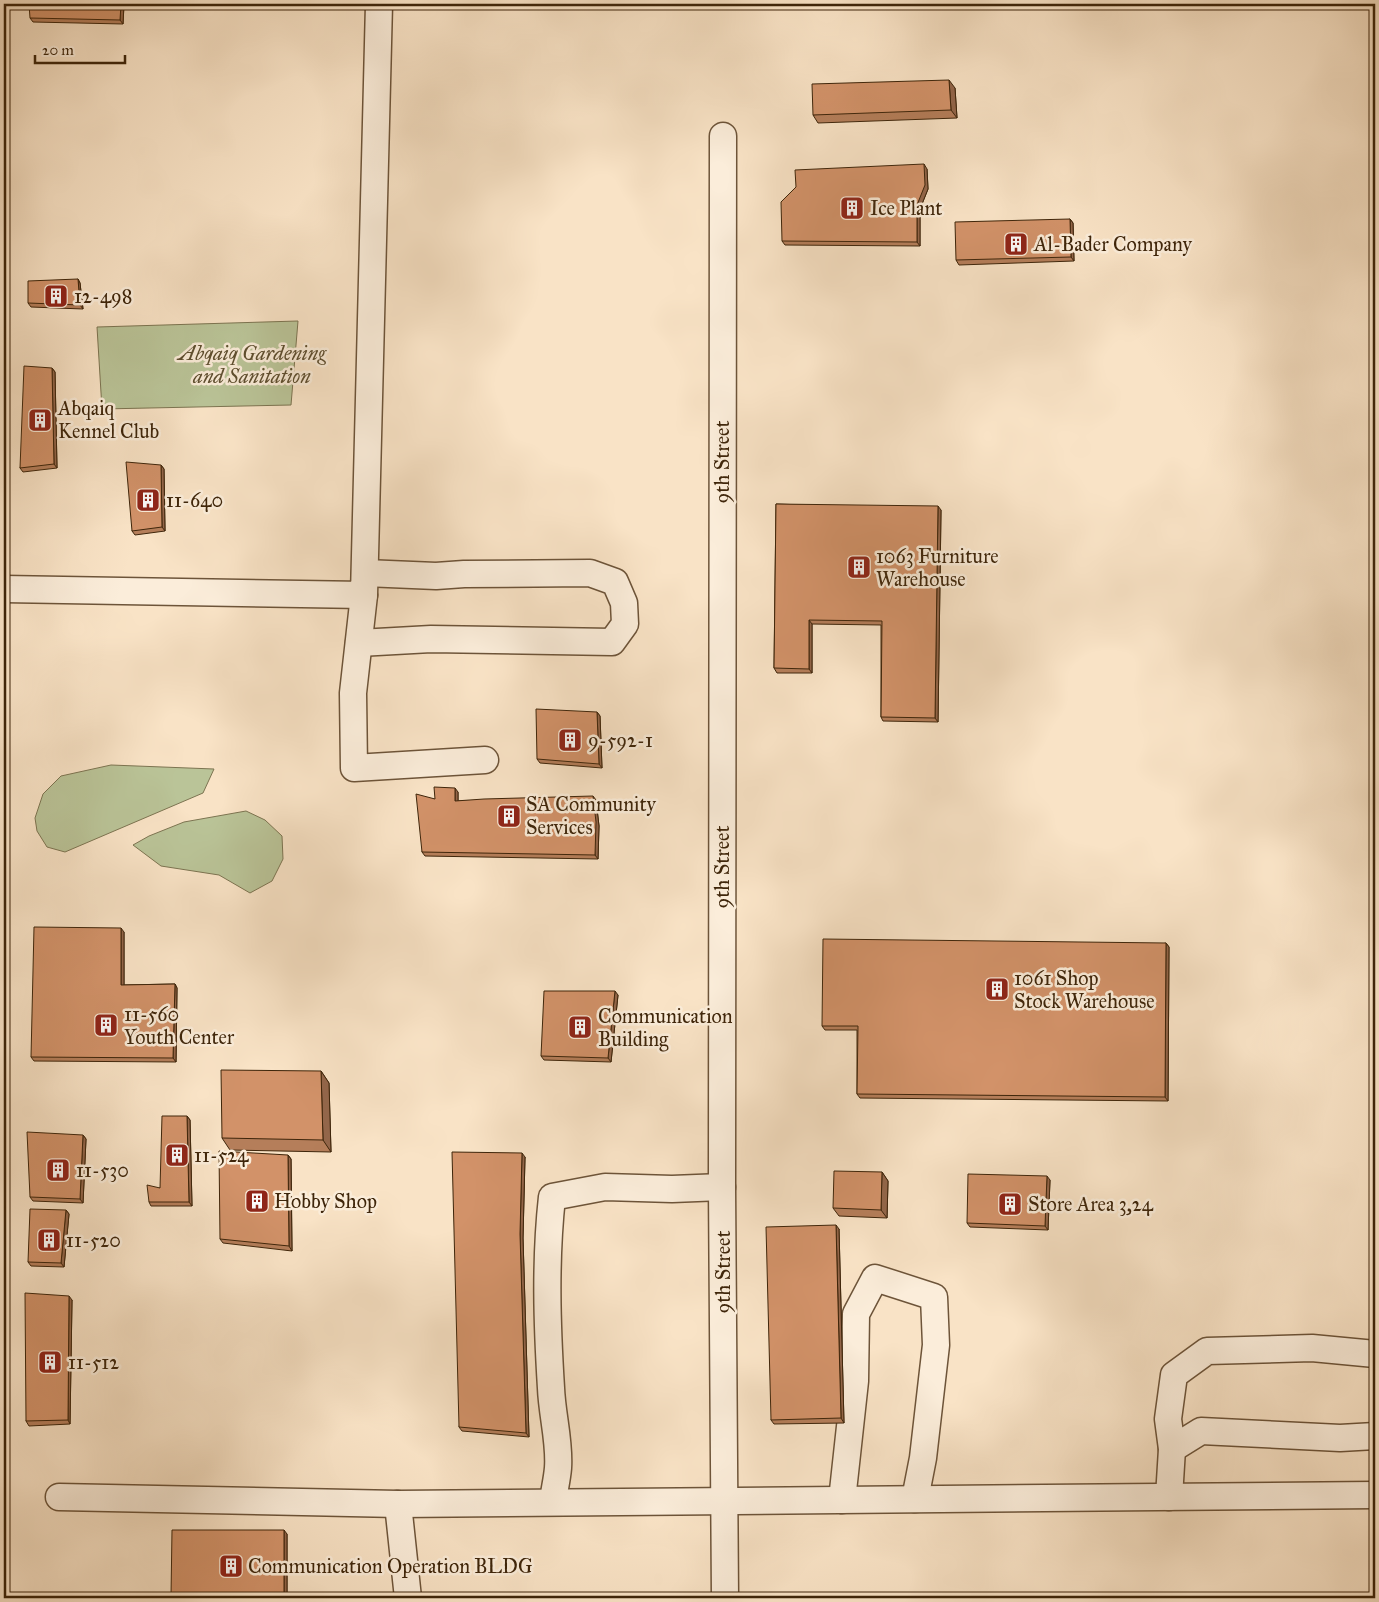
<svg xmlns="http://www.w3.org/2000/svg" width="1379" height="1602" font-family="'IM FELL Great Primer',serif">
<rect width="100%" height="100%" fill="#f9e3c6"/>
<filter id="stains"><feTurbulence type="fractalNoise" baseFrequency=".004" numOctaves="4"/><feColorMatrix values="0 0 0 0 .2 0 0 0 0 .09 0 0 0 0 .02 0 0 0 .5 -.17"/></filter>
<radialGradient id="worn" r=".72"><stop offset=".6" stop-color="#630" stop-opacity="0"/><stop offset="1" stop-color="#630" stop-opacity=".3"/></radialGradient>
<g fill="#bac498" stroke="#7c7451">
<polygon points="298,321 291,405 102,409 97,327"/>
<polygon points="111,765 214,769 203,793 65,852 47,847 37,831 35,818 43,794 61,776"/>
<polygon points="246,811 265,820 282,836 283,859 272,881 250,893 219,875 161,866 133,845 149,836 184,822"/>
</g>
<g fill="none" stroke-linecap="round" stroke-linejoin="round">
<g stroke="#6d5439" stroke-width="29">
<g id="minor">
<polyline points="723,136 722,1187 725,1598"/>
<polyline points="4,589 364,595 379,4"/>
<polyline points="364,595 353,693 354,768 485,760"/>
<polyline points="359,643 431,639 612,642 625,624 624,603 615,582 590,573 464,574 436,576 365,573"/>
<polyline points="1172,1449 1201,1431 1340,1438 1375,1436"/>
<polyline points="59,1497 398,1504 1375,1495"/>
<polyline points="1169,1497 1172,1449 1168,1419 1174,1375 1207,1351 1312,1348 1375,1354"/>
<polyline points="842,1500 855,1381 856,1314 875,1278 934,1297 936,1345 923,1458 915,1499"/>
<path d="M 553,1502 C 554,1491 557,1480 558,1468 C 560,1442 552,1415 551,1388 C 547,1324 545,1261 552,1197 L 605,1187 L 672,1189 L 722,1187"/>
<polyline points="398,1504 408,1598"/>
</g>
</g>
<use href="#minor" stroke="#fbedda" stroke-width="26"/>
</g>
<g fill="#b57e5a" stroke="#3e250a">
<polygon points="124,4 123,24 33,22 30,18"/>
<polygon points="955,88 957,118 818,123 813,115"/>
<polygon points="927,169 928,189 920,209 920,246 785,245 782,241"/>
<polygon points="1070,219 1073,223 1074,261 959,265 956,260"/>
<polygon points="78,279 80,283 83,309 31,307 28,303"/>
<polygon points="52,368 55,372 57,468 23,472 20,468"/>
<polygon points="161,465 164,469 165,531 135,535 132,531"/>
<polygon points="776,504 941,510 938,722 883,721 881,717 881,625 812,624 812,673 777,673 774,668"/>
<polygon points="597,712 600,716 602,768 540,763 537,759"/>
<polygon points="458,792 458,801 596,800 599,826 598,859 425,856 422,852 435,799"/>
<polygon points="124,932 124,985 175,984 177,988 176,1062 34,1061 31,1057"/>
<polygon points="1166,943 1169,947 1168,1101 860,1098 857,1094 857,1030 825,1030 822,1026"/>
<polygon points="618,995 611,1062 544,1060 541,1056"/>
<polygon points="321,1071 329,1083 331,1152 230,1150 222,1138"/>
<polygon points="187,1116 190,1120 192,1206 151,1206 149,1202 160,1188"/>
<polygon points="83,1135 86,1139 83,1203 33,1201 30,1197"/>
<polygon points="288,1155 291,1159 292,1251 223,1243 220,1239"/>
<polygon points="525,1157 523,1238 529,1437 462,1431 459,1427"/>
<polygon points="882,1172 888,1181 887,1218 839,1216 833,1208"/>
<polygon points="1050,1180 1048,1230 970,1227 967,1223"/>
<polygon points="66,1210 69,1214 64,1267 31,1266 28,1262"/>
<polygon points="839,1229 844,1423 774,1424 771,1420"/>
<polygon points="72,1300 70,1424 29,1426 26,1421"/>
<polygon points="287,1534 287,1598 173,1598 171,1596"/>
</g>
<g fill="#93664a" stroke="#3e250a">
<polygon points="121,4 124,4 123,24 120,20"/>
<polygon points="949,80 955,88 957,118 951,110"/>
<polygon points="924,164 927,169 928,189 920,209 920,246 917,242 917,205"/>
<polygon points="1070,219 1073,223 1074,261 1071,257"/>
<polygon points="78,279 80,283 83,309 80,305"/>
<polygon points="52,368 55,372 57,468 54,464"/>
<polygon points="161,465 164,469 165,531 162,527"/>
<polygon points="938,506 941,510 938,722 935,718"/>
<polygon points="809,620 812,624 812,673 809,669"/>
<polygon points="597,712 600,716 602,768 599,764"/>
<polygon points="455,788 458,792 458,805 455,801"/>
<polygon points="593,796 596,800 599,826 598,859 595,855"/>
<polygon points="121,928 124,932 124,989 121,985"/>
<polygon points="1166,943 1169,947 1168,1101 1165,1097"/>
<polygon points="175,984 177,988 176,1062 173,1058"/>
<polygon points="615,991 618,995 611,1062 608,1058"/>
<polygon points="321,1071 329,1083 331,1152 323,1140"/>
<polygon points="187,1116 190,1120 192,1206 189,1202"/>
<polygon points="83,1135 86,1139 83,1203 80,1199"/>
<polygon points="522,1153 525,1157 523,1238 529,1437 526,1433 520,1234"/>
<polygon points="288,1155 291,1159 292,1251 289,1246"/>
<polygon points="882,1172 888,1181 887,1218 881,1210"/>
<polygon points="1047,1176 1050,1180 1048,1230 1045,1226"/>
<polygon points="66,1210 69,1214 64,1267 61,1263"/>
<polygon points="836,1225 839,1229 844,1423 841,1418"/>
<polygon points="69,1296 72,1300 70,1424 68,1420"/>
<polygon points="284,1530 287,1534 287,1598 284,1598"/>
</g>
<g fill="#d29269" stroke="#3e250a">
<polygon points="29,4 121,4 120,20 30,18"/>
<polygon points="949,80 951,110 813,115 812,84"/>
<polygon points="924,164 925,185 917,205 917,242 782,241 781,202 796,187 795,170"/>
<polygon points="1070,219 1071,257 956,260 955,222"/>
<polygon points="78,279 80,305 28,303 28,281"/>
<polygon points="24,366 52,368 54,464 20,468"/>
<polygon points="126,462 161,465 162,527 132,531"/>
<polygon points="776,504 938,506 935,718 881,717 882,621 809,620 809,669 774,668"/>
<polygon points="536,709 597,712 599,764 537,759"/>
<polygon points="434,787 455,788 455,801 484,799 593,796 596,822 595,855 422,852 416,794 435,799"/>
<polygon points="34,927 121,928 121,985 175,984 173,1058 31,1057"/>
<polygon points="823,939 1166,943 1165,1097 857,1094 858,1026 822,1026"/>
<polygon points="544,991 615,991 608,1058 541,1056"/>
<polygon points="221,1070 321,1071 323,1140 222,1138"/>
<polygon points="162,1116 187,1116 189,1202 149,1202 147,1185 160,1188"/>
<polygon points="27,1132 83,1135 80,1199 30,1197"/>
<polygon points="219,1151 288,1155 289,1246 220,1239"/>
<polygon points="452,1152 522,1153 520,1234 526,1433 459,1427"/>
<polygon points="834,1171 882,1172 881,1210 833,1208"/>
<polygon points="968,1174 1047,1176 1045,1226 967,1223"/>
<polygon points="30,1209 66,1210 61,1263 28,1262"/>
<polygon points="836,1225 841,1418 771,1420 766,1227"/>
<polygon points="25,1293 69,1296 68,1420 26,1421"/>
<polygon points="172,1530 284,1530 284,1598 171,1596"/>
</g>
<defs>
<g id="building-square" transform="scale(1.25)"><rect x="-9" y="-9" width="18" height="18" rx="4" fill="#8f2418" stroke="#fbedda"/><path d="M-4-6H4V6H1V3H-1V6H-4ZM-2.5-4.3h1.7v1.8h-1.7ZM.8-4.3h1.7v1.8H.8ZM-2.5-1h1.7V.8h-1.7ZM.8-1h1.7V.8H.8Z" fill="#fff"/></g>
</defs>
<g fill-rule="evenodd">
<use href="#building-square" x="852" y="208"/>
<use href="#building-square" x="1016" y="244"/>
<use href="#building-square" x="56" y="296"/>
<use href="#building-square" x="40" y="420"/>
<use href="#building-square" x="148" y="500"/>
<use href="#building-square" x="859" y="567"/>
<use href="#building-square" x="570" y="740"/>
<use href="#building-square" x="509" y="816"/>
<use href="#building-square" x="997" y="989"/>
<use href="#building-square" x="106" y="1025"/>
<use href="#building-square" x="580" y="1027"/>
<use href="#building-square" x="177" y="1155"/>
<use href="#building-square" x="58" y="1170"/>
<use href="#building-square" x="257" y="1201"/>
<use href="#building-square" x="1010" y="1204"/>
<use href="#building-square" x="49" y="1240"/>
<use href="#building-square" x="50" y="1362"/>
<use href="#building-square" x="231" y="1566"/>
</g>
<g text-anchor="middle" stroke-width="5" stroke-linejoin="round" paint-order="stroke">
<g font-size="20" fill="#3e250a" stroke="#fbedda" text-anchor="start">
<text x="870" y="215">Ice Plant</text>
<text x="1034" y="251">Al-Bader Company</text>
<text x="74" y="303">12-498</text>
<text x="58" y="415">Abqaiq<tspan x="58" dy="23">Kennel Club</tspan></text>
<text x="166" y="507">11-640</text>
<text x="876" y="563">1063 Furniture<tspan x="876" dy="23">Warehouse</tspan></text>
<text x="588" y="747">9-592-1</text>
<text x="526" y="811">SA Community<tspan x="526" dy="23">Services</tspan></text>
<text x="1014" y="985">1061 Shop<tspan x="1014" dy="23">Stock Warehouse</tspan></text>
<text x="124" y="1021">11-560<tspan x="124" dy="23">Youth Center</tspan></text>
<text x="598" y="1023">Communication<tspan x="598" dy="23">Building</tspan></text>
<text x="194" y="1162">11-524</text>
<text x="76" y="1177">11-530</text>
<text x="274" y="1208">Hobby Shop</text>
<text x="1028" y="1211">Store Area 3,24</text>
<text x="66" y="1247">11-520</text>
<text x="68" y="1369">11-512</text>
<text x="248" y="1573">Communication Operation BLDG</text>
</g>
<g font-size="20" font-style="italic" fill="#5d4d2e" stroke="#fbedda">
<text x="252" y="360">Abqaiq Gardening<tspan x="252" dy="23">and Sanitation</tspan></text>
</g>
<g font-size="20" fill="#3e250a" stroke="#fbedda">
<text transform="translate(722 462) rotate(-90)" y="7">9th Street</text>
<text transform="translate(722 867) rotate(-90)" y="7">9th Street</text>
<text transform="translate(723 1272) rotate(-90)" y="7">9th Street</text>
</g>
</g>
<rect width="1379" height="1602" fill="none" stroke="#f9e3c6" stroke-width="20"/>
<rect x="5" y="5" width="1369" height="1592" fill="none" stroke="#3e250a" stroke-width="2.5"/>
<rect x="10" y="10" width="1359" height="1582" fill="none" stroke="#3e250a"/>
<path d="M35 55v8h90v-8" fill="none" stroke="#3e250a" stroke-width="2.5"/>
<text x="42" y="55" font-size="15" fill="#3e250a" stroke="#fbedda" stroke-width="4" paint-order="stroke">20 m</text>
<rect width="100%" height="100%" filter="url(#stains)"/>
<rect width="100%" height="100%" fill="url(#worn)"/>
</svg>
